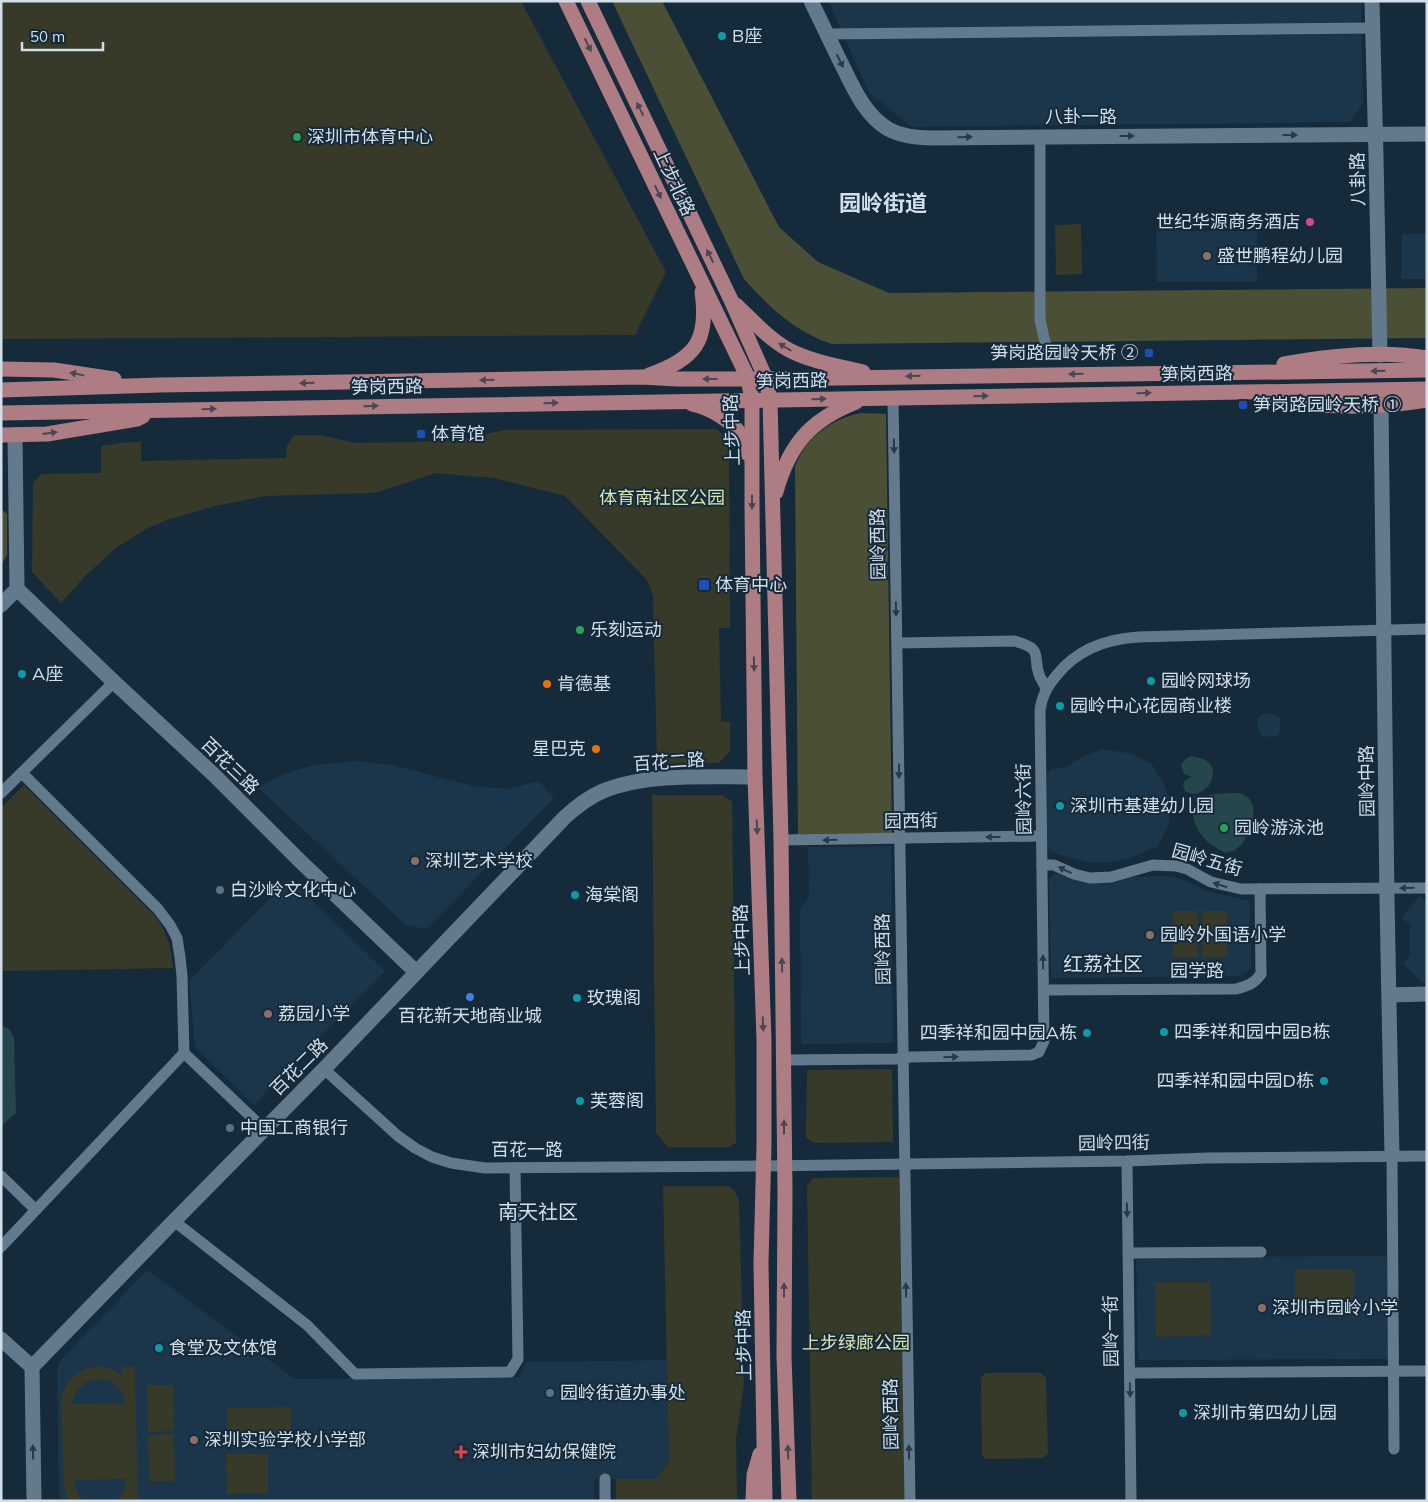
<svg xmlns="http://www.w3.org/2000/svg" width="1428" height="1502" font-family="Mulish,'Noto Sans SC',sans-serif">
<rect width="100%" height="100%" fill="#152a3a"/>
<g fill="#1b354a">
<polygon points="828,1 1361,1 1363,104 1350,122 912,127 869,93"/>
<polygon points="1156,231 1257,231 1257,282 1157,282"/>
<polygon points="1402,234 1427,234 1427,279 1401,279"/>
<polygon points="1262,714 1274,714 1280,718 1281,731 1277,736 1263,737 1258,731 1258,719"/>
<polygon points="1102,749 1133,754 1151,763 1163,782 1172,804 1168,827 1157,847 1131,858 1112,862 1092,863 1057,854 1047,847 1047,775 1051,769 1063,768 1084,756"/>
<polygon points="357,761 393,765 473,786 508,789 539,781 554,798 427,929 406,925 258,788 280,775 313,765"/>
<polygon points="891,846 893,1043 801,1044 800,909 809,898 808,847"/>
<polygon points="1057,871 1105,878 1169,876 1184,880 1207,891 1247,900 1250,902 1251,968 1241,976 1051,978 1049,879"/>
<polygon points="290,878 385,971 254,1105 195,1047 189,981"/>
<polygon points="1420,896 1427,902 1427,983 1422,983 1403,963 1410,956 1410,923 1407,922 1401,918"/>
<polygon points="1387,1256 1388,1359 1138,1360 1136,1257"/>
<polygon points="147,1270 295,1379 518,1377 527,1362 667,1360 669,1461 656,1479 594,1479 594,1501 59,1501 57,1371 60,1361"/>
</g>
<g fill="#373a29" fill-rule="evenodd">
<polygon points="1,1 521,1 666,272 635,335 1,339"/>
<polygon points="1081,224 1082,274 1056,275 1055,225"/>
<polygon points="715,429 719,431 729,444 730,628 719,628 721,722 730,722 730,751 719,763 657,764 653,596 647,580 565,496 494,478 436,473 375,493 266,496 215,506 167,520 146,529 116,548 86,575 61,603 32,572 33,483 41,474 101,473 101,446 128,442 141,442 141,461 286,458 287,446 294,435 320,435 356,443 410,442 459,440 504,430"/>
<path d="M 24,785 L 157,918 C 168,936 171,947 173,968 L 1,971 L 1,808 Z"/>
<polygon points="652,795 722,795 732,802 736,1143 729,1147 668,1147 656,1133"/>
<rect x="1173" y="911" width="25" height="46"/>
<rect x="1202" y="911" width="25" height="46"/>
<polygon points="892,1069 893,1142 814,1143 806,1137 807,1070"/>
<polygon points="899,1177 905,1501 812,1501 807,1186 813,1178"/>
<polygon points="663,1186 727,1186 734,1190 739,1200 744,1384 736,1439 737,1501 616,1501 616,1479 656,1479 669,1461"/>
<rect x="1295" y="1270" width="59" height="33"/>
<polygon points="1155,1282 1210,1282 1211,1335 1156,1337"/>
<path d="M 98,1366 L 113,1369 L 122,1375 L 122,1367 L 135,1367 L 138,1501 L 116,1501 C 122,1495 127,1488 126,1479 L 75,1480 C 75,1489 78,1496 85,1501 L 68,1501 L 64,1488 L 61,1400 C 65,1380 78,1369 98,1366 ZM 94,1379 C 110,1378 124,1387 125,1403 L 73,1404 C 74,1391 82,1383 94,1379 Z"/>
<polygon points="985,1373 1041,1373 1046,1378 1048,1454 1043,1458 986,1459 982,1456 981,1378"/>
<polygon points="147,1385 173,1385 174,1431 148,1432"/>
<polygon points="291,1407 291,1437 227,1437 227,1408"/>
<polygon points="174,1434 175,1481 149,1481 148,1435"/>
<polygon points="226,1454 268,1454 268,1494 227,1494"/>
</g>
<g fill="#4b4f36">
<path d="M 612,1 L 662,1 L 779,227 L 818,262 L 889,293 L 1427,288 L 1427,338 L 832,344 C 795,332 769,307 744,279 Z"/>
<path d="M 862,413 L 886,414 L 892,833 L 798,834 L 795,466 C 799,458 803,448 809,442 C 823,427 842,416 862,413 Z"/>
<polygon points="1,509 7,514 7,555 1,565"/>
</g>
<g fill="#25474c">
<path d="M 1191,756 C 1196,757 1203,758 1207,761 C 1219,770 1211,790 1198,793 C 1194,795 1190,793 1186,792 L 1183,786 L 1184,781 L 1192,777 L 1184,774 L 1181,765 L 1185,759 Z"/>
<path d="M 1239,793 C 1244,795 1248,796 1251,802 C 1259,815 1247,845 1233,851 C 1231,852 1228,852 1226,853 C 1219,849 1211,846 1206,840 C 1193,827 1185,803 1207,796 C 1217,793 1229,793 1239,793 Z"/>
<polygon points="2,1026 9,1029 14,1038 16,1113 1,1126"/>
</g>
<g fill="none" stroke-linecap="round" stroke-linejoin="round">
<g stroke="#637a8d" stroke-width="11">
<polyline points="827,34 1372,28"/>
<polyline points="1040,136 1040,320 1047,351"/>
<polyline points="893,398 910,1501"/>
<path d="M 897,643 L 1014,641 C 1046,650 1031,655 1040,677 C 1042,681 1045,685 1046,689"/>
<polyline points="1,793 114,682"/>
<polyline points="781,840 1041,836"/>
<polyline points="1042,865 1054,865 1074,874 1090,878 1111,877 1153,865 1176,866 1187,869 1211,882 1241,889 1427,888"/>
<path d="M 1044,990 L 1236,989 C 1247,986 1254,984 1261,974 L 1260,889"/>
<polyline points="184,1053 264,1129"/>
<path d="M 783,1060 L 896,1059 L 910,1057 L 1032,1055 L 1039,1052 L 1044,1041 L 1040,710 C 1042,696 1047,687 1056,676 C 1077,649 1106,639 1138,637 L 1427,629"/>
<polyline points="324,1069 398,1136 415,1148 432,1157 451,1163 485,1168 764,1166 1127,1161 1207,1158 1427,1156"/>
<polyline points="1392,1156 1394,1449"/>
<polyline points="1127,1161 1131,1501"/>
<polyline points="1,1176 36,1210"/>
<polyline points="174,1221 307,1325 355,1374 510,1372 518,1359 515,1168"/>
<polyline points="1,1247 184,1053 182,976 180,957 177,938 170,925 158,909 22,773"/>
<polyline points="1128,1253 1261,1252"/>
<polyline points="1135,1373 1427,1371"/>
<polyline points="605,1479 605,1501"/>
</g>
<g stroke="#637a8d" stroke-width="15">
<path d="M 811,1 C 820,20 829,38 838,57 C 851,82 862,113 888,129 C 901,136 917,138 933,138 L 1427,134"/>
<polyline points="1372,1 1376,156 1380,355"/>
<polyline points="1381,405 1387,901 1392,1156"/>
<polyline points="17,589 114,682 213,774 298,859 416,972"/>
<polyline points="1,605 17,589 15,435"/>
<polyline points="1389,995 1427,994"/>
<polyline points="1,1339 32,1367"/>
<path d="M 34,1501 L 32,1367 L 174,1221 L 324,1069 L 565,817 C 576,807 589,797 603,791 C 646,773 709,777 755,777"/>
</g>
<g stroke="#ad7d83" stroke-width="15">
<polyline points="566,1 748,378 752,400 752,505 755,777 764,1040 764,1145 761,1263 765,1501"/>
<polyline points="588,1 731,300 766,379 770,400 781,840 785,1191 784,1356 789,1501"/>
<path d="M 736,305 C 753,321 769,339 789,350 C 812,362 839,366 863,372"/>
<path d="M 1284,364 C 1328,356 1382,350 1427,358"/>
<polyline points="1,369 54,370 114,379"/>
<path d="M 649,375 C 695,359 709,341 702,292"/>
<polyline points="1,390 160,385 641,377 677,379 766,379 1427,370"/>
<path d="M 1270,398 C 1318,409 1379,408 1427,400"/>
<path d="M 692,404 C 710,408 732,420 741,436 C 745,441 746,448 748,454"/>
<polyline points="1,413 1427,389"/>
<polyline points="1,435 47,434 137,419 143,416"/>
<path d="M 776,492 C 789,445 810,420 856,402"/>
<polyline points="753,1501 754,1475 760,1454"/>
</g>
</g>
<defs><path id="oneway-solid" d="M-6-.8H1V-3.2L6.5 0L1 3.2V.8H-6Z" transform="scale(1.25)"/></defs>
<g fill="#4a4754">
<use href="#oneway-solid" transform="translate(588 45) rotate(64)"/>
<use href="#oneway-solid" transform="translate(640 109) rotate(-116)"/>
<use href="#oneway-solid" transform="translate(658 192) rotate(65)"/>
<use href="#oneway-solid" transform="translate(710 256) rotate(-116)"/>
<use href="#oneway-solid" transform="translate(785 347) rotate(-149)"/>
<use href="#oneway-solid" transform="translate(1378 371) rotate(179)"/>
<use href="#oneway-solid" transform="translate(77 374) rotate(-169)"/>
<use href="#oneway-solid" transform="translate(1076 374) rotate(179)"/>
<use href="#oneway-solid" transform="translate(913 376) rotate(179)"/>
<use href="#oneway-solid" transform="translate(710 379) rotate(180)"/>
<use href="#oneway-solid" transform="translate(487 380) rotate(179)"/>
<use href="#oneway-solid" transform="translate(307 383) rotate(179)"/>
<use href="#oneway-solid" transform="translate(1144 393) rotate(-1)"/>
<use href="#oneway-solid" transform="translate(981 396) rotate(-1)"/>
<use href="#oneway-solid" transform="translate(819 399) rotate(-1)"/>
<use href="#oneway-solid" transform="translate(551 403) rotate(-1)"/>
<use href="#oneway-solid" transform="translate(371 406) rotate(-1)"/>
<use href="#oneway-solid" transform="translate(209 409) rotate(-1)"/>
<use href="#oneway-solid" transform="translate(50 433) rotate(-7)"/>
<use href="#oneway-solid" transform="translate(752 502) rotate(90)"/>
<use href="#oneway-solid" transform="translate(754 664) rotate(89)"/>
<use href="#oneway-solid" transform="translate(757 827) rotate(88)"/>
<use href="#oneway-solid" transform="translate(782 965) rotate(-91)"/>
<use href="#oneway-solid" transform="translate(763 1024) rotate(88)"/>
<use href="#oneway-solid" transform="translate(784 1127) rotate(-90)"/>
<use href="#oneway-solid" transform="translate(784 1290) rotate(-90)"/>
<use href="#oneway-solid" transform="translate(788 1452) rotate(-92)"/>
</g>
<g fill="#253a4b">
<use href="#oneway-solid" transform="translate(840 61) rotate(64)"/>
<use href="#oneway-solid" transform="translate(1290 135)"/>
<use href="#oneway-solid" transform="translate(1127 136)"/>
<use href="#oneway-solid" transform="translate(965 137) rotate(-1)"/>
<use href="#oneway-solid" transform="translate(894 446) rotate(89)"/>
<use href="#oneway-solid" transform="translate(896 609) rotate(89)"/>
<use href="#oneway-solid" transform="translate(899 771) rotate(90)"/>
<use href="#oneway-solid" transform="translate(993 837) rotate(180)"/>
<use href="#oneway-solid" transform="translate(830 840) rotate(179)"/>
<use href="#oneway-solid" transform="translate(1065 870) rotate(-155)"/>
<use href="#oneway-solid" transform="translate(1220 885) rotate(-162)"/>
<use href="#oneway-solid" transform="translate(1407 888) rotate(179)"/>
<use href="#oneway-solid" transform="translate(1043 962) rotate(-91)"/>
<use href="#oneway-solid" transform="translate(951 1057) rotate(-1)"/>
<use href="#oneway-solid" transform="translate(1127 1210) rotate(89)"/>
<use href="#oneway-solid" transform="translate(906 1290) rotate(-91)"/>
<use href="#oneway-solid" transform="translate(1130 1390) rotate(89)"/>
<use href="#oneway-solid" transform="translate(33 1452) rotate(-91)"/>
<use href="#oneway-solid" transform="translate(909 1452) rotate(-91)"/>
</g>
<g fill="#0f9aa8" stroke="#152a3a" stroke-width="2">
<circle cx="722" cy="36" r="5"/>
<circle cx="22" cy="674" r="5"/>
<circle cx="1151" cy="681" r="5"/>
<circle cx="1060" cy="706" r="5"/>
<circle cx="1060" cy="806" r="5"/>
<circle cx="575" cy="895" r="5"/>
<circle cx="577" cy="998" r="5"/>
<circle cx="1164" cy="1032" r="5"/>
<circle cx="1087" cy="1033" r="5"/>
<circle cx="1324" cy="1081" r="5"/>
<circle cx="580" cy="1101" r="5"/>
<circle cx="159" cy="1348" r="5"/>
<circle cx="1183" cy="1413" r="5"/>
</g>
<g fill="#2e9e5b" stroke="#152a3a" stroke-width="2">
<circle cx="297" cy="137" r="5"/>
<circle cx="580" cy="630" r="5"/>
<circle cx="1224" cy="828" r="5"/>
</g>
<circle fill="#d1479c" stroke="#152a3a" stroke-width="2" cx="1310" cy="222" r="5"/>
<g fill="#8d6e63" stroke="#152a3a" stroke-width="2">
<circle cx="1207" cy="256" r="5"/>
<circle cx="415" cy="861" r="5"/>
<circle cx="1150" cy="935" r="5"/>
<circle cx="268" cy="1014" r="5"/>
<circle cx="1262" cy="1308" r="5"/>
<circle cx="194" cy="1440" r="5"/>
</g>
<g fill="#1a4fb4" stroke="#152a3a" stroke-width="2">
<rect x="1144" y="348" width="10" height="10" rx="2.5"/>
<rect x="1238" y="400" width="10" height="10" rx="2.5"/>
<rect x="416" y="429" width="10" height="10" rx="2.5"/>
<rect x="698" y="579" width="12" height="12" rx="2.5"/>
</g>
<g fill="#e8710a" stroke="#152a3a" stroke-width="2">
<circle cx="547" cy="684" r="5"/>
<circle cx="596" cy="749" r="5"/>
</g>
<g fill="#5c6f8a" stroke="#152a3a" stroke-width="2">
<circle cx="220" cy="890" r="5"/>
<circle cx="230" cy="1128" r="5"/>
<circle cx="550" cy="1393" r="5"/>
</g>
<circle fill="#3f7fe0" stroke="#152a3a" stroke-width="2" cx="470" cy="997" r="5"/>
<path fill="#e0444e" stroke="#152a3a" stroke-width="2" d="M458.5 1444.5h5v5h5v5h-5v5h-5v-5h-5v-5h5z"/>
<g text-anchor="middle" stroke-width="4" stroke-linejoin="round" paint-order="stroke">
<g font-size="18" fill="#d2dfea" stroke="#152a3a" text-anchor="start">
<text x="732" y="42">B座</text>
<text x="307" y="143">深圳市体育中心</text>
<text x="1300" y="228" text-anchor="end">世纪华源商务酒店</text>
<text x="1217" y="262">盛世鹏程幼儿园</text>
<text x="1139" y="359" text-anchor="end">笋岗路园岭天桥 ②</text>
<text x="1253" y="411">笋岗路园岭天桥 ①</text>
<text x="431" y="440">体育馆</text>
<text x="715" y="591">体育中心</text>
<text x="590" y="636">乐刻运动</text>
<text x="32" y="680">A座</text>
<text x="1161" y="687">园岭网球场</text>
<text x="557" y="690">肯德基</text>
<text x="1070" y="712">园岭中心花园商业楼</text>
<text x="586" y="755" text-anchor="end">星巴克</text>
<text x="1070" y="812">深圳市基建幼儿园</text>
<text x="1234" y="834">园岭游泳池</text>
<text x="425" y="867">深圳艺术学校</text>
<text x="230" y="896">白沙岭文化中心</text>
<text x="585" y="901">海棠阁</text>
<text x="1160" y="941">园岭外国语小学</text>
<text x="587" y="1004">玫瑰阁</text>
<text x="278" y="1020">荔园小学</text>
<text x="470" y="1022" text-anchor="middle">百花新天地商业城</text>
<text x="1174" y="1038">四季祥和园中园B栋</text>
<text x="1077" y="1039" text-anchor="end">四季祥和园中园A栋</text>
<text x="1314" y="1087" text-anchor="end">四季祥和园中园D栋</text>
<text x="590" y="1107">芙蓉阁</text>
<text x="240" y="1134">中国工商银行</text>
<text x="1272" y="1314">深圳市园岭小学</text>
<text x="169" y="1354">食堂及文体馆</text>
<text x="560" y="1399">园岭街道办事处</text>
<text x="1193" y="1419">深圳市第四幼儿园</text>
<text x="204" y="1446">深圳实验学校小学部</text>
<text x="472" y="1458">深圳市妇幼保健院</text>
</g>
<g font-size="18" fill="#d2dfea" stroke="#152a3a">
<text x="1081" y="123">八卦一路</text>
<text transform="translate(1358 179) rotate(-91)" y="6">八卦路</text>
<text transform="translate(674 182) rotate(65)" y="6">上步北路</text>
<text transform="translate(1197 374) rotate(-1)" y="6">笋岗西路</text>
<text transform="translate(792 381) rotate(-1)" y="6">笋岗西路</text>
<text transform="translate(387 387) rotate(-1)" y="6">笋岗西路</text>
<text transform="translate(732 430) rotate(-92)" y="6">上步中路</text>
<text transform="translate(878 544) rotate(-91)" y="6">园岭西路</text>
<text transform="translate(669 762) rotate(-4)" y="6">百花二路</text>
<text transform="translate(230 766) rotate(44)" y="6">百花三路</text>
<text transform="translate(1367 781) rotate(-91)" y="6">园岭中路</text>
<text transform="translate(1024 799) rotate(-91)" y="6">园岭六街</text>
<text transform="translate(911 821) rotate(-1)" y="6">园西街</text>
<text transform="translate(1207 860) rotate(16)" y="6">园岭五街</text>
<text transform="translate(742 940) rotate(-92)" y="6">上步中路</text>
<text transform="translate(883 949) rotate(-91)" y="6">园岭西路</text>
<text x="1197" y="977">园学路</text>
<text transform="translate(299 1067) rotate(-45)" y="6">百花二路</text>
<text transform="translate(1114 1143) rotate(-1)" y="6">园岭四街</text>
<text x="527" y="1156">百花一路</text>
<text transform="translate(1111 1331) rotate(-91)" y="6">园岭一街</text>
<text transform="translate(744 1345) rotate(-91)" y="6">上步中路</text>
<text transform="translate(891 1414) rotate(-91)" y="6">园岭西路</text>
</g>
<g font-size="18" fill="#dae5b0" stroke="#152a3a">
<text x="662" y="504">体育南社区公园</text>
<text x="856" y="1349">上步绿廊公园</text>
</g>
<g font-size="20" fill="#d2dfea" stroke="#152a3a">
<text x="1103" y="971">红荔社区</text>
<text x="538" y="1219">南天社区</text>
</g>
<g font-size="22" font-weight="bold" fill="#d2dfea" stroke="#152a3a">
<text x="883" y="211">园岭街道</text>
</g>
</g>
<rect width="1428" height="1502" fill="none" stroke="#d2dfea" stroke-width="5"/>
<path d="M22 42v8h81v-8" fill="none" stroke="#d2dfea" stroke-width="2.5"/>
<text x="30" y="42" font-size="15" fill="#d2dfea" stroke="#152a3a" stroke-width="4" paint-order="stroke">50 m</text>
</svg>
